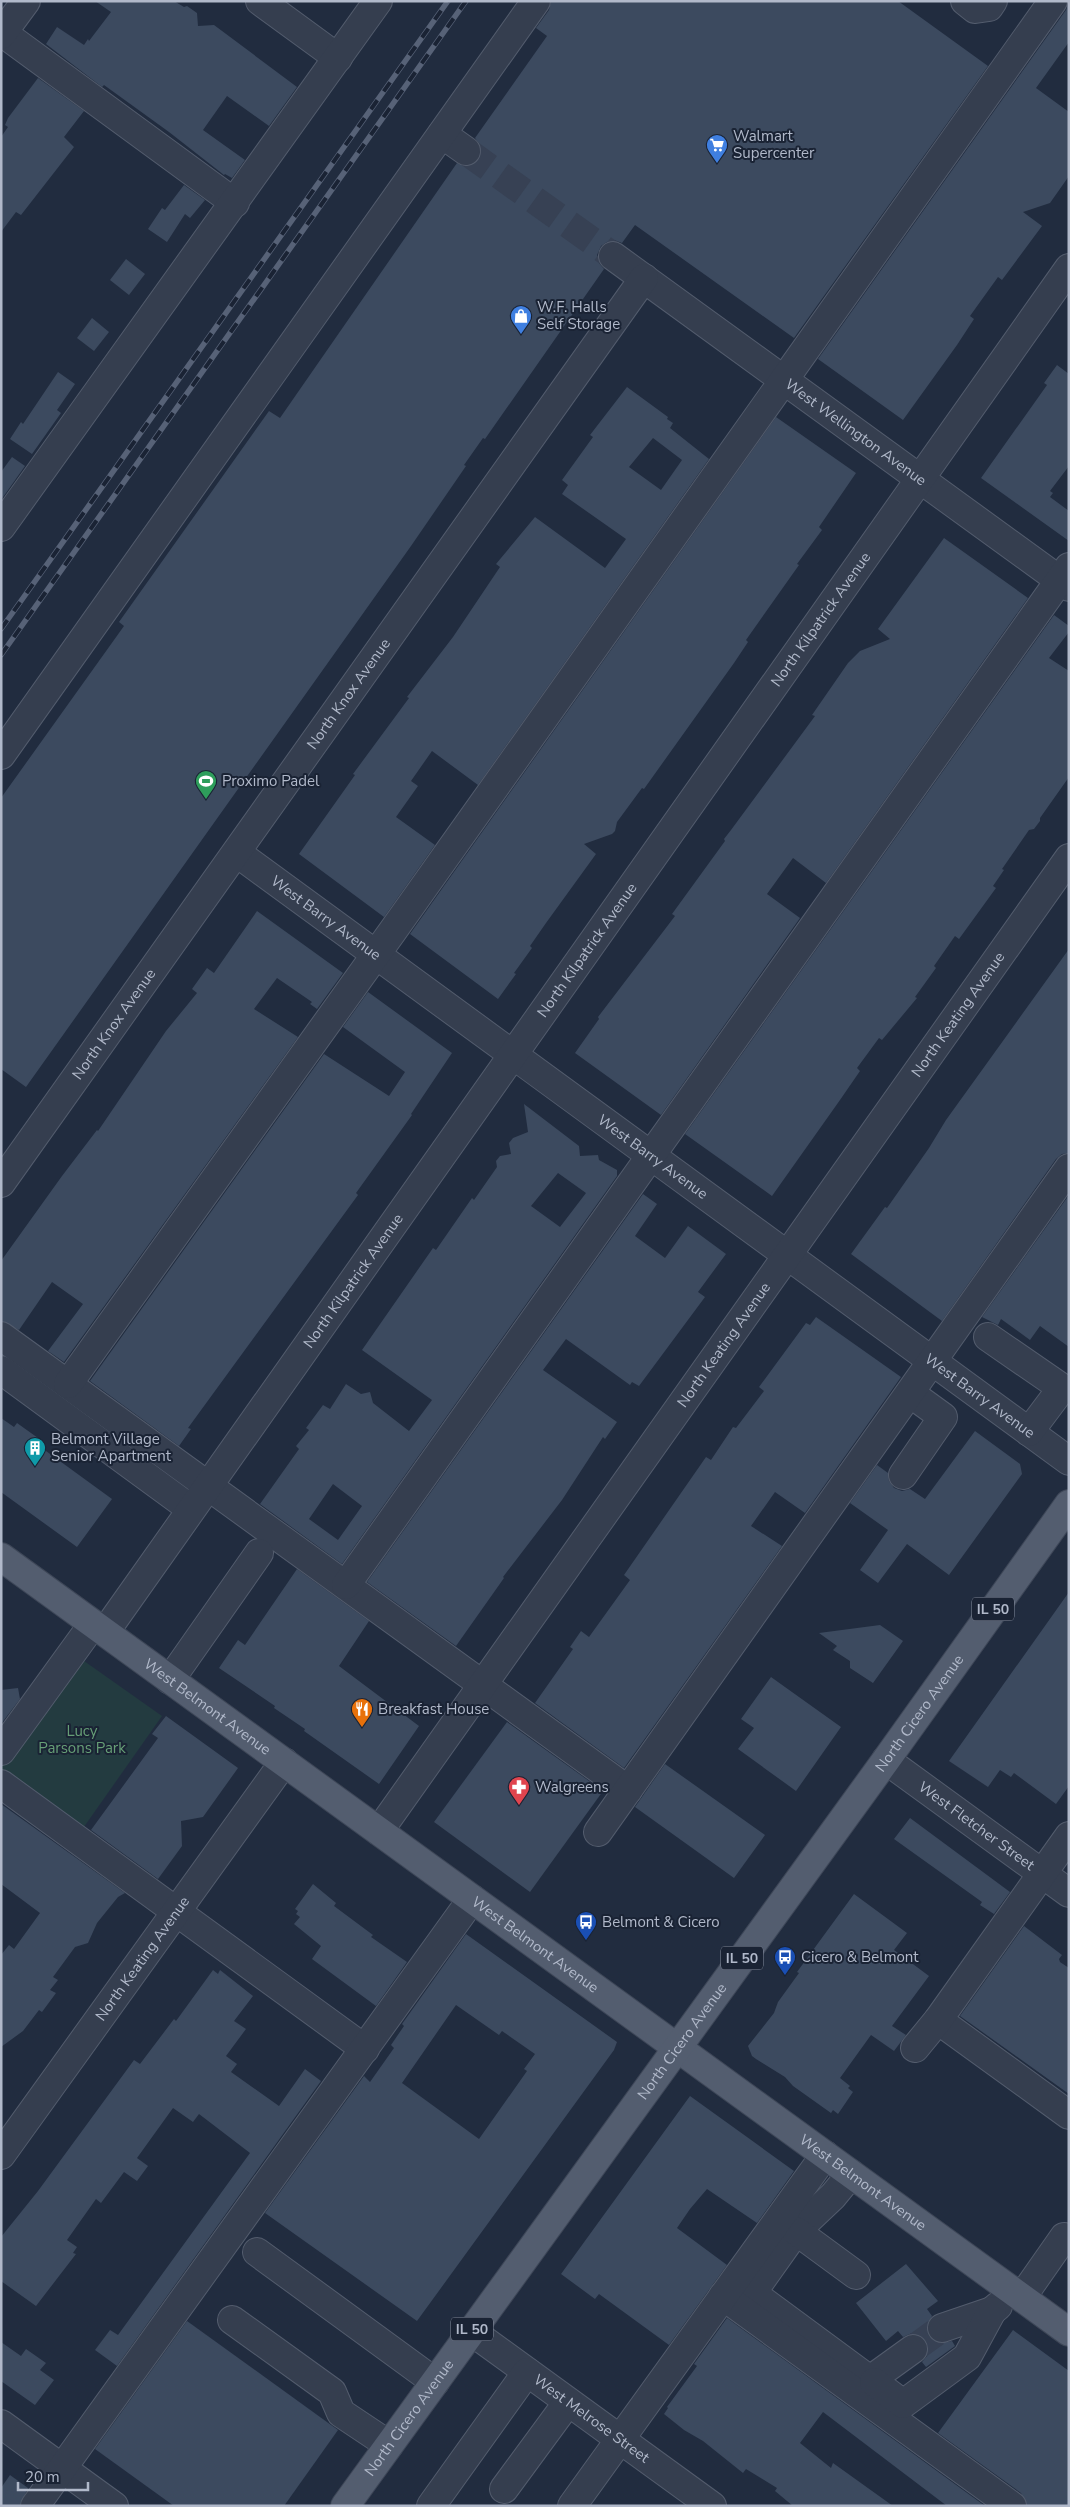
<svg xmlns="http://www.w3.org/2000/svg" width="1070" height="2507" font-family="'Nunito Sans',sans-serif">
<rect width="100%" height="100%" fill="#212c3f"/>
<polygon fill="#233b40" points="77,1656 162,1716 79,1834 1,1780 1,1764"/>
<g fill="#3c4a5f" fill-rule="evenodd">
<polygon points="95,1 174,1 184,7 187,6 197,13 198,26 214,25 297,87 269,126 227,96 203,130 245,160 232,178 225,174 224,175 169,132 104,85 102,87 46,44 57,27 84,45 88,39 89,41 111,12"/>
<polygon points="551,1 898,1 988,66 794,338 635,225 622,243 614,240 607,242 601,246 597,255 599,263 604,269 485,439 483,438 464,465 466,466 411,546 26,1087 1,1069 1,798 124,626 119,622 269,411 280,418 457,163 464,166 472,165 479,160 481,153 480,145 475,138 547,36 536,28 549,10"/>
<polygon points="1069,1 1069,42 1036,88 1069,112 1069,176 1050,203 1023,212 1042,226 1002,280 998,277 970,316 974,319 957,345 903,420 818,359 1066,10"/>
<polygon points="38,78 84,111 64,137 74,147 21,215 16,212 1,232 1,137 8,127 5,125 8,118"/>
<polygon points="184,185 205,200 190,218 185,214 167,242 148,229 162,208 165,210"/>
<polygon points="126,259 145,274 129,295 110,280"/>
<polygon points="92,318 109,332 94,351 77,338"/>
<polygon points="1057,365 1069,374 1069,466 1050,491 1053,493 1050,497 1069,511 1069,541 981,478 1047,385 1044,383"/>
<polygon points="58,372 75,384 57,410 61,413 32,454 10,439 21,422 23,424"/>
<path d="M 627,387 L 668,417 L 667,419 L 673,423 L 670,428 L 709,459 L 478,785 L 432,751 L 411,781 L 418,786 L 396,817 L 435,845 L 384,917 L 299,854 L 355,775 L 353,774 L 409,698 L 407,697 L 453,637 L 500,567 L 496,564 L 535,517 L 605,568 L 626,539 L 562,494 L 568,485 L 562,480 L 593,437 L 590,435 ZM 653,438 L 682,460 L 661,490 L 629,467 Z"/>
<polygon points="776,417 856,473 819,527 822,530 797,564 799,565 746,640 748,642 734,663 644,789 642,788 617,822 615,831 612,834 584,844 596,854 546,923 530,946 532,948 514,973 516,974 498,999 410,934"/>
<polygon points="12,457 25,466 1,500 1,472"/>
<polygon points="944,538 1028,598 826,883 793,858 767,894 800,918 661,1115 575,1053 599,1019 598,1017 675,916 672,914 725,841 724,839 731,830 815,716 812,715 848,663 860,651 890,639 878,629"/>
<polygon points="1054,615 1069,626 1069,632 1049,658 1069,671 1069,777 1040,818 1040,821 1034,829 1029,830 1002,869 1004,870 993,886 996,888 959,939 955,936 934,966 936,968 915,997 917,998 882,1040 879,1038 857,1068 860,1071 840,1100 772,1196 685,1134"/>
<polygon points="257,911 343,973 317,1009 310,1004 312,1002 277,978 254,1009 298,1037 64,1362 48,1351 83,1304 52,1282 19,1330 1,1321 1,1261 62,1176 97,1130 98,1131 166,1031 197,993 192,989 207,968 214,973"/>
<polygon points="1069,949 1069,1153 1062,1154 1056,1159 942,1321 851,1254 885,1207 887,1208 929,1148 946,1120"/>
<polygon points="368,992 452,1053 411,1114 412,1115 356,1193 358,1195 188,1428 191,1429 179,1446 90,1381 324,1054 389,1096 405,1072 343,1027"/>
<path d="M 524,1104 L 579,1146 L 580,1156 L 598,1155 L 599,1160 L 617,1170 L 617,1176 L 342,1564 L 260,1504 L 299,1449 L 296,1446 L 309,1430 L 306,1428 L 323,1405 L 330,1409 L 346,1384 L 361,1394 L 370,1392 L 373,1403 L 409,1431 L 432,1400 L 362,1350 L 433,1248 L 436,1250 L 472,1198 L 474,1200 L 497,1167 L 496,1161 L 500,1156 L 511,1154 L 509,1143 L 513,1138 L 528,1132 ZM 558,1173 L 586,1193 L 560,1227 L 531,1206 ZM 333,1484 L 362,1506 L 338,1540 L 309,1519 Z"/>
<polygon points="643,1194 657,1204 635,1236 665,1258 688,1226 726,1254 698,1292 705,1297 639,1386 632,1382 630,1385 566,1339 543,1370 617,1422 605,1439 603,1437 562,1500 503,1577 504,1578 456,1646 367,1582"/>
<polygon points="1069,1195 1069,1347 1040,1326 1030,1340 1001,1319 998,1325 982,1317"/>
<polygon points="816,1317 901,1377 805,1513 775,1492 751,1526 782,1546 624,1768 535,1703 573,1649 570,1647 581,1631 589,1637 630,1580 624,1575 706,1457 711,1460 733,1427 736,1428 764,1391 759,1387 806,1323 810,1325"/>
<polygon points="1,1418 14,1427 17,1423 38,1438 35,1443 112,1499 77,1547 1,1492"/>
<polygon points="975,1431 1020,1464 1022,1474 949,1575 907,1544 878,1583 860,1570 888,1530 850,1503 877,1465 888,1473 889,1481 894,1488 902,1491 910,1489 925,1499"/>
<polygon points="297,1569 369,1621 339,1666 419,1726 379,1784 304,1731 305,1729 274,1708 275,1706 219,1668 238,1640 245,1645"/>
<polygon points="1069,1592 1069,1786 1056,1804 1014,1773 1011,1777 1000,1770 988,1787 949,1761"/>
<polygon points="880,1625 903,1641 873,1683 850,1668 850,1661 833,1650 837,1646 819,1633"/>
<polygon points="771,1677 841,1727 796,1791 738,1749 754,1728 741,1719"/>
<polygon points="18,1688 20,1699 1,1724 1,1690"/>
<polygon points="166,1716 238,1768 203,1817 181,1821 182,1846 158,1879 91,1830 158,1738 152,1734"/>
<polygon points="507,1722 603,1791 530,1892 434,1822"/>
<polygon points="665,1764 765,1835 734,1878 635,1807"/>
<polygon points="1,1804 125,1893 118,1897 97,1923 88,1943 75,1947 53,1977 58,1980 50,1990 56,1993 42,2012 39,2010 23,2031 1,2047 1,1955 9,1945 14,1949 40,1913 1,1884"/>
<polygon points="910,1818 1010,1892 994,1914 980,1905 982,1902 894,1839"/>
<polygon points="313,1884 336,1903 334,1906 373,1935 371,1937 407,1962 376,2006 312,1959 321,1946 294,1924 300,1917 296,1914 298,1911 295,1909"/>
<polygon points="854,1894 907,1933 894,1950 929,1976 892,2026 906,2035 894,2051 871,2035 840,2078 850,2086 848,2088 853,2092 838,2114 833,2110 831,2113 793,2086 785,2077 756,2059 752,2056 748,2046 774,2013 778,2002 799,1973 797,1972"/>
<polygon points="1024,1926 1062,1955 1059,1959 1060,1962 1069,1968 1069,2094 960,2016"/>
<path d="M 466,1934 L 617,2042 L 614,2050 L 417,2321 L 265,2213 L 364,2076 L 370,2082 L 394,2048 L 391,2045 L 404,2026 L 402,2024 ZM 456,2005 L 499,2035 L 502,2031 L 535,2054 L 524,2069 L 527,2071 L 479,2139 L 402,2083 Z"/>
<polygon points="213,1970 218,1974 220,1970 253,1996 234,2021 246,2029 226,2056 237,2064 231,2072 279,2106 305,2069 321,2081 117,2366 95,2350 110,2330 118,2335 250,2153 199,2114 193,2122 173,2108 137,2158 148,2166 137,2181 124,2172 101,2203 96,2199 67,2240 77,2247 73,2253 76,2254 36,2306 1,2281 1,2237 38,2191 134,2060 140,2064 174,2019 176,2021"/>
<polygon points="690,2096 794,2171 757,2223 707,2189 690,2209 677,2228 727,2265 669,2345 599,2294 595,2299 561,2274"/>
<polygon points="906,2264 938,2301 927,2309 932,2316 927,2324 927,2333 931,2339 938,2343 952,2341 955,2346 926,2367 922,2362 927,2356 929,2348 925,2340 919,2335 912,2333 903,2337 898,2331 886,2341 856,2303"/>
<polygon points="727,2318 985,2506 947,2506 823,2412 800,2443 831,2468 833,2463 893,2506 793,2506 775,2491 777,2488 746,2469 743,2473 703,2441 684,2430 664,2414 668,2408 667,2407 697,2366 694,2364"/>
<polygon points="187,2321 338,2430 284,2506 174,2506 95,2449"/>
<polygon points="1013,2330 1069,2371 1069,2506 1027,2506 1021,2493 938,2433"/>
<polygon points="1,2342 21,2356 26,2349 46,2363 40,2370 54,2380 35,2405 1,2381"/>
<polygon points="10,2475 28,2488 20,2506 1,2506 1,2488"/>
</g>
<g fill="none" stroke-linecap="round" stroke-linejoin="round">
<g stroke="#374154" stroke-width="28" stroke-dasharray="28 14" stroke-linecap="butt">
<polyline points="466,151 613,256"/>
<polyline points="913,2349 942,2328"/>
</g>
<g stroke="#535c6d" stroke-width="30">
<g id="minor">
<polyline points="260,1 338,58"/>
<polyline points="965,1 975,9 989,7 993,1"/>
<polyline points="3,33 235,203"/>
<polyline points="1,35 26,1"/>
<polyline points="442,134 466,151"/>
<path id="s1" d="M 613,256 L 1069,587"/>
<polyline points="1,527 378,1"/>
<polyline points="1,755 536,1"/>
<path id="s2" d="M 237,853 L 1069,1461"/>
<path id="s3" d="M 1,1183 L 644,278"/>
<polyline points="1,1336 628,1790"/>
<polyline points="988,1337 1062,1388 1029,1432"/>
<polyline points="1,1370 191,1509"/>
<polyline points="68,1384 392,932 1053,1"/>
<polyline points="903,1475 943,1417 910,1393"/>
<polyline points="346,1585 1069,567"/>
<path id="s4" d="M 105,1632 L 1069,268"/>
<polyline points="170,1680 259,1553"/>
<polyline points="1,1751 93,1624"/>
<path id="s5" d="M 886,1760 L 1069,1893"/>
<polyline points="1,1784 365,2049"/>
<path id="s6" d="M 379,1831 L 1069,858"/>
<polyline points="598,1832 1069,1168"/>
<polyline points="938,2020 1069,2115"/>
<polyline points="915,2048 938,2020 1069,1836"/>
<path id="s7" d="M 1,2155 L 284,1762"/>
<polyline points="851,2174 833,2196 796,2231 752,2293 870,2380 913,2349"/>
<polyline points="796,2231 856,2275"/>
<polyline points="257,2252 435,2382"/>
<polyline points="723,2296 1012,2506"/>
<polyline points="1022,2297 1064,2237"/>
<polyline points="232,2320 332,2392 341,2413 389,2445"/>
<polyline points="942,2328 992,2311 998,2306"/>
<path id="s8" d="M 471,2331 L 712,2506"/>
<polyline points="874,2382 903,2404 967,2357 992,2311"/>
<polyline points="1,2424 114,2506"/>
<polyline points="504,2489 568,2402"/>
<polyline points="35,2506 472,1899"/>
<polyline points="431,2506 527,2372"/>
<polyline points="572,2506 825,2155"/>
</g>
</g>
<g stroke="#3e4758" stroke-width="30">
<g id="major">
<path id="s9" d="M 1,1557 L 1069,2332"/>
<path id="s10" d="M 345,2506 L 886,1760 L 1069,1504"/>
</g>
</g>
<use href="#minor" stroke="#353e4f" stroke-width="28"/>
<use href="#major" stroke="#535d6f" stroke-width="28"/>
<g stroke="#576277" stroke-width="5.5">
<g id="rail">
<polyline points="1,629 448,1"/>
<polyline points="1,655 466,1"/>
</g>
</g>
<use href="#rail" stroke="#1a2334" stroke-width="4" stroke-dasharray="11" stroke-linecap="butt"/>
</g>
<defs>
<g id="supermarket-pin" transform="scale(1.125)"><path d="M0 17L-7.5 6A9.5 9.5 0 1 1 7.5 6Z" fill="#3f7fe0" stroke="#1a2334"/><path d="M-6-5.5h2.5l.6 2H6L4.5 2H-2.5L-4.4-4H-6ZM-1.5 3.2a1.3 1.3 0 1 0 .1 0ZM3 3.2a1.3 1.3 0 1 0 .1 0Z" fill="#fff"/></g>
<g id="shop-pin" transform="scale(1.125)"><path d="M0 17L-7.5 6A9.5 9.5 0 1 1 7.5 6Z" fill="#3f7fe0" stroke="#1a2334"/><path d="M-5-2.5h2.3a2.7 3.5 0 0 1 5.4 0H5L5.5 6h-11ZM-1.5-2.5h3a1.5 2.3 0 0 0-3 0Z" fill="#fff"/></g>
<g id="stadium-pin" transform="scale(1.125)"><path d="M0 17L-7.5 6A9.5 9.5 0 1 1 7.5 6Z" fill="#2e9e5b" stroke="#1a2334"/><path d="M0-5a6.5 5 0 1 0 0 10a6.5 5 0 1 0 0-10ZM-3.5-1.8h7v3.6h-7Z" fill="#fff"/></g>
<g id="building-pin" transform="scale(1.125)"><path d="M0 17L-7.5 6A9.5 9.5 0 1 1 7.5 6Z" fill="#0f9aa8" stroke="#1a2334"/><path d="M-4-6H4V6H1V3H-1V6H-4ZM-2.5-4.3h1.7v1.8h-1.7ZM.8-4.3h1.7v1.8H.8ZM-2.5-1h1.7V.8h-1.7ZM.8-1h1.7V.8H.8Z" fill="#fff"/></g>
<g id="restaurant-pin" transform="scale(1.125)"><path d="M0 17L-7.5 6A9.5 9.5 0 1 1 7.5 6Z" fill="#e8710a" stroke="#1a2334"/><path d="M-5-6h1v4h1v-4h1v4h1v-4h1v5L-1.5 .5V6h-2V.5L-5-1ZM5-6V6H3V1.5H1.5Q1.5-4 5-6Z" fill="#fff"/></g>
<g id="pharmacy-pin" transform="scale(1.125)"><path d="M0 17L-7.5 6A9.5 9.5 0 1 1 7.5 6Z" fill="#e0444e" stroke="#1a2334"/><path d="M-2-6h4v4h4v4h-4v4h-4v-4h-4v-4h4Z" fill="#fff"/></g>
<g id="bus-pin" transform="scale(1.125)"><path d="M0 17L-7.5 6A9.5 9.5 0 1 1 7.5 6Z" fill="#1a4fb4" stroke="#1a2334"/><path d="M-5-6H5V4H4V6H2V4H-2V6H-4V4H-5ZM-3.5-4V0h7V-4ZM-3.5 1.2v1.5H-2V1.2ZM2 1.2v1.5H3.5V1.2Z" fill="#fff"/></g>
</defs>
<g fill-rule="evenodd">
<use href="#supermarket-pin" x="717" y="145"/>
<use href="#shop-pin" x="521" y="316"/>
<use href="#stadium-pin" x="206" y="781"/>
<use href="#building-pin" x="35" y="1448"/>
<use href="#restaurant-pin" x="362" y="1709"/>
<use href="#pharmacy-pin" x="519" y="1787"/>
<use href="#bus-pin" x="586" y="1922"/>
<use href="#bus-pin" x="785" y="1957"/>
</g>
<g text-anchor="middle" stroke-width="4" stroke-linejoin="round" paint-order="stroke">
<g fill="#1a2334" stroke="#848c9d" stroke-width="1">
<rect x="972" y="1597.5" width="42" height="23" rx="4"/>
<rect x="721" y="1946.5" width="42" height="23" rx="4"/>
<rect x="451" y="2317.5" width="42" height="23" rx="4"/>
</g>
<g font-size="14" font-weight="bold" fill="#b1b9ca">
<text x="993" y="1614">IL 50</text>
<text x="742" y="1963">IL 50</text>
<text x="472" y="2334">IL 50</text>
</g>
<g font-size="15" fill="#b1b9ca" stroke="#1a2334" text-anchor="start">
<text x="733" y="141">Walmart<tspan x="733" dy="17">Supercenter</tspan></text>
<text x="537" y="312">W.F. Halls<tspan x="537" dy="17">Self Storage</tspan></text>
<text x="222" y="786">Proximo Padel</text>
<text x="51" y="1444">Belmont Village<tspan x="51" dy="17">Senior Apartment</tspan></text>
<text x="378" y="1714">Breakfast House</text>
<text x="535" y="1792">Walgreens</text>
<text x="602" y="1927">Belmont &amp; Cicero</text>
<text x="801" y="1962">Cicero &amp; Belmont</text>
</g>
<g font-size="15" fill="#b1b9ca" stroke="#1a2334">
<text dy="5" stroke="none"><textPath href="#s1" startOffset="300">West Wellington Avenue</textPath></text>
<text dy="5" stroke="none"><textPath href="#s4" startOffset="1240">North Kilpatrick Avenue</textPath></text>
<text dy="5" stroke="none"><textPath href="#s3" startOffset="600">North Knox Avenue</textPath></text>
<text dy="5" stroke="none"><textPath href="#s2" startOffset="110">West Barry Avenue</textPath></text>
<text dy="5" stroke="none"><textPath href="#s4" startOffset="835">North Kilpatrick Avenue</textPath></text>
<text dy="5" stroke="none"><textPath href="#s6" startOffset="1001">North Keating Avenue</textPath></text>
<text dy="5" stroke="none"><textPath href="#s3" startOffset="195">North Knox Avenue</textPath></text>
<text dy="5" stroke="none"><textPath href="#s2" startOffset="515">West Barry Avenue</textPath></text>
<text dy="5" stroke="none"><textPath href="#s4" startOffset="430">North Kilpatrick Avenue</textPath></text>
<text dy="5" stroke="none"><textPath href="#s6" startOffset="596">North Keating Avenue</textPath></text>
<text dy="5" stroke="none"><textPath href="#s2" startOffset="920">West Barry Avenue</textPath></text>
<text dy="5" stroke="none"><textPath href="#s9" startOffset="255">West Belmont Avenue</textPath></text>
<text dy="5" stroke="none"><textPath href="#s10" startOffset="979">North Cicero Avenue</textPath></text>
<text dy="5" stroke="none"><textPath href="#s5" startOffset="112">West Fletcher Street</textPath></text>
<text dy="5" stroke="none"><textPath href="#s9" startOffset="660">West Belmont Avenue</textPath></text>
<text dy="5" stroke="none"><textPath href="#s7" startOffset="242">North Keating Avenue</textPath></text>
<text dy="5" stroke="none"><textPath href="#s10" startOffset="574">North Cicero Avenue</textPath></text>
<text dy="5" stroke="none"><textPath href="#s9" startOffset="1065">West Belmont Avenue</textPath></text>
<text dy="5" stroke="none"><textPath href="#s10" startOffset="109">North Cicero Avenue</textPath></text>
<text dy="5" stroke="none"><textPath href="#s8" startOffset="149">West Melrose Street</textPath></text>
</g>
<g font-size="15" fill="#669e76" stroke="#1a2334">
<text x="82" y="1736">Lucy<tspan x="82" dy="17">Parsons Park</tspan></text>
</g>
</g>
<rect width="1070" height="2507" fill="none" stroke="#b1b9ca" stroke-width="5"/>
<path d="M18 2482v8h70v-8" fill="none" stroke="#b1b9ca" stroke-width="2.5"/>
<text x="25" y="2482" font-size="15" fill="#b1b9ca" stroke="#1a2334" stroke-width="4" paint-order="stroke">20 m</text>
</svg>
